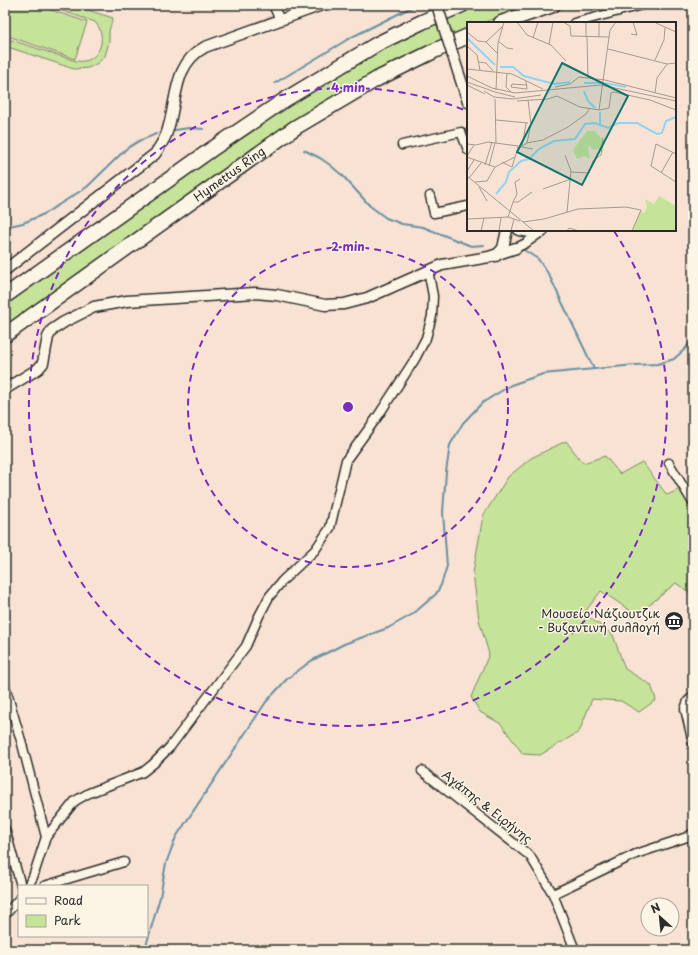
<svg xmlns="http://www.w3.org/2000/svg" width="698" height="955" font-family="'Playpen Sans',sans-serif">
<rect width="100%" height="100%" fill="#f8e2d3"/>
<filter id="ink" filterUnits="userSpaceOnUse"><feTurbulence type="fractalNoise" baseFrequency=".025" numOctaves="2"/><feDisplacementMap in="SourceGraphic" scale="8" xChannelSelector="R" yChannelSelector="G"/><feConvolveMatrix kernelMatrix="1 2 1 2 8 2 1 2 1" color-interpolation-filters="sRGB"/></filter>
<g filter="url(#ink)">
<g fill="#c6e39a" stroke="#788762">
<polygon points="5,5 36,5 87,22 75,59 5,35"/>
<path d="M 45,5 L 72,5 L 113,18 L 109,31 L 109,42 L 105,56 L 98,63 L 88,68 L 74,69 L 5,46 L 5,38 L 76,61 C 99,65 109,37 95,22 Z"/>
<polygon points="476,5 530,5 482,23 468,23 468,29 430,46 278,132 5,327 5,304 229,142 380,48"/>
<polygon points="566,441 583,463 605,456 620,474 642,462 667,495 689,485 693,490 693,595 676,583 637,615 601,591 584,613 613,635 625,669 651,685 656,700 639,712 621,701 592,699 579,732 540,755 523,754 501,724 480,712 471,697 489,654 479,620 473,573 483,516 508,477 531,458"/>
</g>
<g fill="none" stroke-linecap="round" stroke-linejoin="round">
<g stroke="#6890a2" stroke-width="2">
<polyline points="275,83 350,38 416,5"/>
<polyline points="175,130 189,128 203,129"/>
<polyline points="304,150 320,158 330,165 343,176 370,206 386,218 402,224 423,227 471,246 484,245"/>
<polyline points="5,227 23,223 44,214 87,187 126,149 139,141 156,134"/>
<polyline points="524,250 538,259 549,275 594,369"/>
<polyline points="143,950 146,946 160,897 166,863 176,837 266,702 287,679 311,661 344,644 388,628 413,614 436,594 441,585 447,566 443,512 446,472 450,445 463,423 482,403 511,385 543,374 635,365 658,364 674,359 686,348 693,338"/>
</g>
<g stroke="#2b2b2b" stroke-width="11">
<g id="minor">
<polyline points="273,5 280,20"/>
<polyline points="574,23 642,5"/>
<polyline points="402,145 461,132 468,150"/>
<polyline points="430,196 434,213 468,206"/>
<polyline points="516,248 526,243 544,230"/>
<polyline points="669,463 693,503"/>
<polyline points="5,686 22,744 46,837"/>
<polyline points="693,696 688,701 685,709 693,743"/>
<polyline points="422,771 530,856 553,894 575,950"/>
<polyline points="5,829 21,886"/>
<polyline points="28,886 33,877 46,837 75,801 89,793 143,772 153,764 170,747 246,646 259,616 269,597 282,581 315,550 330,528 346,460 378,416 415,359 426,338 432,316 433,296 428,270"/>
<polyline points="44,886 124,862"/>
<polyline points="553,894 636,854 687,837 693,833"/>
<polyline points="5,915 19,899"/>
</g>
</g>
<g stroke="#2b2b2b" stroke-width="13">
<g id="tertiary">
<polyline points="453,56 468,102"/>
<polyline points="519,230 530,232 542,232"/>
<polyline points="496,256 503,248 507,230"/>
<path d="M 5,270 L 155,154 C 159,148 163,142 166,135 C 178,104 171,65 205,47 L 322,5"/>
<polyline points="5,389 38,369 43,363 48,337 52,330 64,322 94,307 127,301 255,293 277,295 325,305 344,304 367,298 442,265 489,257 516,248"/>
</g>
</g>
<g stroke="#2b2b2b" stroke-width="17">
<g id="motorway">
<polyline points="501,23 553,5"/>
<polyline points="5,296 212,149 286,99 377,44 422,22 462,5"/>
<path id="s1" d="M 5,335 L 296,127 L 377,79 L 434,51 L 468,36"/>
</g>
</g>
<use href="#minor" stroke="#fcf5e5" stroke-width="8"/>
<use href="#tertiary" stroke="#fcf5e5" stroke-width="10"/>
<use href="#motorway" stroke="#fcf5e5" stroke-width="14"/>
<g stroke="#2b2b2b" stroke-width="13" stroke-linecap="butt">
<polyline id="tertiary-bridge" points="437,5 453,56"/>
</g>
<use href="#tertiary-bridge" stroke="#fcf5e5" stroke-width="10"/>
</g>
</g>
<g fill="none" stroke="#7b2cbf" stroke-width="2" stroke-dasharray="7 5">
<circle cx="348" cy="407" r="160"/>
<path d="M614 231A319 319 0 1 1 467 111"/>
</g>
<defs>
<g id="museum-disc" transform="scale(1)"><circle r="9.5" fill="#2b2b2b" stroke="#fcf5e5"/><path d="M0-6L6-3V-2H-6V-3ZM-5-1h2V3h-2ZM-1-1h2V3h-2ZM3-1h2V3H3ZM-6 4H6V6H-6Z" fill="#fff"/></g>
</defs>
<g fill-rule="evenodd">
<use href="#museum-disc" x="674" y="621"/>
</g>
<g text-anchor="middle" stroke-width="3" stroke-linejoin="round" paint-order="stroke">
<g font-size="12" fill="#2b2b2b" stroke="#fcf5e5">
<text dy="4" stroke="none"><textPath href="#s1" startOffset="276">Hymettus Ring</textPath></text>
<text transform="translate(487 807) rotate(38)" y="4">Αγάπης &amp; Ειρήνης</text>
</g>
<g font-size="12" fill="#2b2b2b" stroke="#fcf5e5" text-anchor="end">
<text x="660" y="618">Μουσείο Νάζιουτζικ<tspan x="660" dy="14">- Βυζαντινή συλλογή</tspan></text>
</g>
</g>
<g transform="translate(467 22)">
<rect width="209" height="209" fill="#f8e2d3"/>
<path d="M 120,109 L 127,109 L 137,119 L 136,131 L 131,127 L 126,128 L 123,124 L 121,125 L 123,137 L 118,134 L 110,137 L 106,128 ZM 192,174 L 209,184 L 209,209 L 165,209 L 173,189 L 177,191 L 180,185 L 178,177 L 187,182 Z" fill="#c6e39a"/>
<path fill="none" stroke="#90d4f1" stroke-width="2" d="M 0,16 L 28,43M 33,45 L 46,45 L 57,54 L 87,62 L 103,60M 117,61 L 133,61M 138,61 L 159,65M 117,69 L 121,79 L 128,86M 133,90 L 133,103M 29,172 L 39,160 L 42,150 L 54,139 L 62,137 L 72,127 L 87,119 L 108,117 L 118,102 L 128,101 L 141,106 L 151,101 L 170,101 L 190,112 L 195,111 L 199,99 L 209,95"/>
<path fill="none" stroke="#a69990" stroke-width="1" d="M 50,0 L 60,13 L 84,23 L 99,39M 96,0 L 103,4 L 104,14 L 142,15M 132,0 L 132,15M 189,1 L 209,10M 0,10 L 11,19 L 19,20 L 30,31M 164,12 L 170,13 L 166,0M 119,15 L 119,0M 120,15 L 121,56M 66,16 L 71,0M 31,19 L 40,26 L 46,27M 19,20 L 35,5M 82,22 L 86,0M 0,24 L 10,33 L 13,48M 141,27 L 200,42M 188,38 L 197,18 L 198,6M 12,40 L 19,41 L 26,49M 0,47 L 45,52 L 76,67M 40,51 L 39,65 L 44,70M 0,54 L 25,66 L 48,71 L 134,63 L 209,79M 59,59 L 60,67 L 59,67 L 44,65 L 45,62 L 59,63M 0,60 L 28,70 L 48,75M 0,63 L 18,72M 88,65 L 103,62 L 112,55 L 138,58 L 209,76M 29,68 L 31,21 L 37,0M 17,69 L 27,75 L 46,77 L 74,73M 188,71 L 190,56 L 200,42 L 209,41M 28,77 L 29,121M 50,79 L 81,77 L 90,74 L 113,85 L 133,88 L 142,86 L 144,71 L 147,70 L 183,78 L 209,88M 132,88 L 143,8 L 149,0M 29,98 L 61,101M 59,101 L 55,125 L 66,127M 60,121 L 64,102 L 61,78M 0,122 L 9,123 L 21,120 L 51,124 L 51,127M 209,132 L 189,122 L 184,144 L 209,160M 98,133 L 104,149 L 100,190M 0,134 L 7,123M 0,135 L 28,145 L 48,135 L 51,127 L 60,121 L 76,118 L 101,105 L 119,92 L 123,86M 35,140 L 45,145 L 48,135M 18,143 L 25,120M 22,144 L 28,121M 0,149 L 7,138M 104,150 L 122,151 L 126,139 L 134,133 L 136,116M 194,151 L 206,130M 0,154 L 67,209M 2,156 L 14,141M 8,160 L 20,159 L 28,145M 12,165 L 20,179M 76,167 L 104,157M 46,180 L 50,172 L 48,160 L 53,157M 41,195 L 46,180 L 51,180 L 65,170M 0,197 L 41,195 L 53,199M 56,200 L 77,197 L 111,187 L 159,185 L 174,188 L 165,209M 14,209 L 17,196M 32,209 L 34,196M 44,209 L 47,197M 100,209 L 102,206 L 112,209"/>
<path fill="#0f766e" fill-opacity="0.15" stroke="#0f766e" stroke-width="2" d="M 95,41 L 161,74 L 115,163 L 50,130 Z"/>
<rect width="209" height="209" fill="none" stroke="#2b2b2b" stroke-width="2"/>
</g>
<circle cx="348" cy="407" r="6" fill="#7b2cbf" stroke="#fcf5e5" stroke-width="2"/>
<g font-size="12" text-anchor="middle" font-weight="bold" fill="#7b2cbf" stroke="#fcf5e5" stroke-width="3" stroke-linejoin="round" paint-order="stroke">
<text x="348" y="92">4 min</text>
<text x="348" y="251">2 min</text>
</g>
<rect width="698" height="955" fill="none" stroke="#fcf5e5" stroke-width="20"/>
<rect x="10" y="10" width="678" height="935" fill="none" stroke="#2b2b2b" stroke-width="1.5" filter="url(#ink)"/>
<rect x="18" y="885" width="130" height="52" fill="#fcf5e5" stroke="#a8a49b"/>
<rect x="26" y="898" width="20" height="6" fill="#fcf5e5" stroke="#a8a49b"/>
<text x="54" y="905" font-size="12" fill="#2b2b2b">Road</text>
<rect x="26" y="915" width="20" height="12" fill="#c6e39a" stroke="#a8a49b"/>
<text x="54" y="925" font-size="12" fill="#2b2b2b">Park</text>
<g transform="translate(660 917) rotate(333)"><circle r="19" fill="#fcf5e5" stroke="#a8a49b"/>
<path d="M0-3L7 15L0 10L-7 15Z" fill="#2b2b2b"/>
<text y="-6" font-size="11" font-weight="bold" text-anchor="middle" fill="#2b2b2b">N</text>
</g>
</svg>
